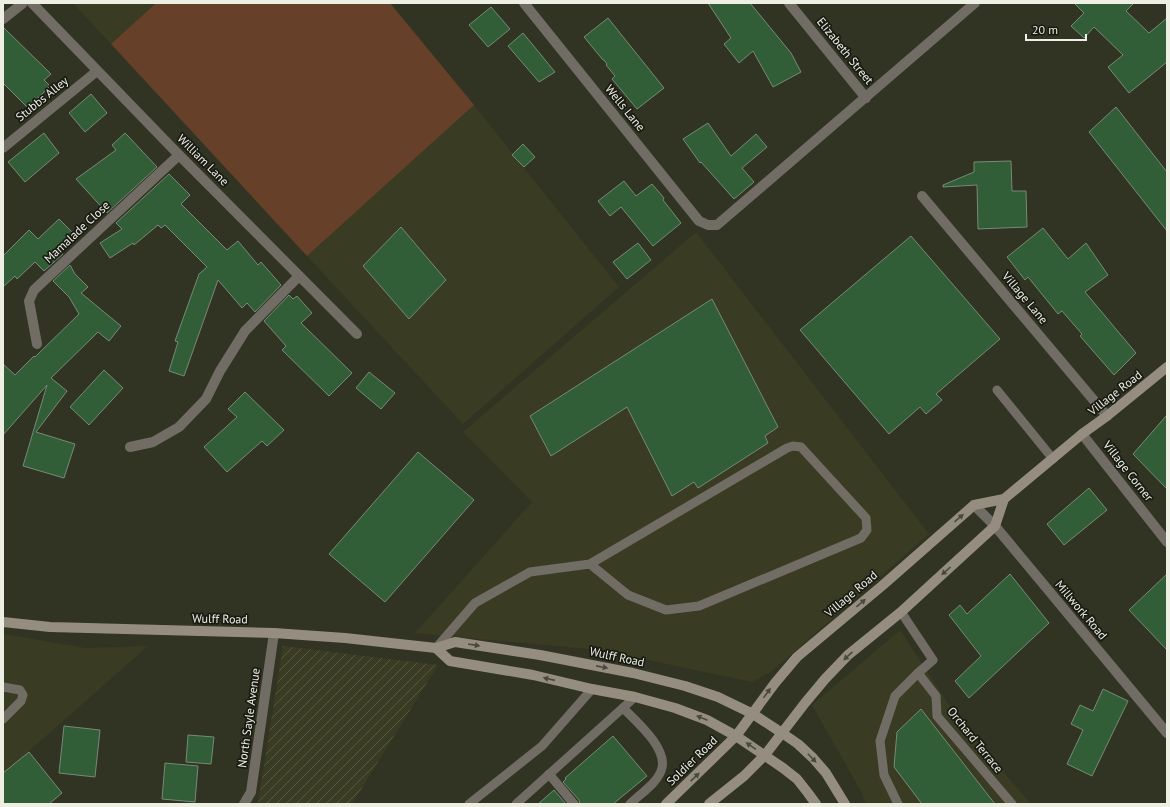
<svg xmlns="http://www.w3.org/2000/svg" width="1170" height="807" font-family="'PT Sans',sans-serif">
<defs>
<pattern id="industrial-furrows" width="10" height="10" patternUnits="userSpaceOnUse"><rect width="10" height="10" fill="#393c23"/><path d="M-1 1l2-2M0 10L10 0M9 11l2-2" fill="none" stroke="#565843"/></pattern>
</defs>
<rect width="100%" height="100%" fill="#313422"/>
<g fill="#393c23">
<polygon points="73,3 156,3 111,44"/>
<polygon points="474,105 619,287 463,424 307,256"/>
<polygon points="696,232 929,534 772,671 752,682 601,650 415,633 532,502 463,432"/>
<polygon points="900,630 960,722 1031,804 866,804 862,793 812,705"/>
<polygon points="3,634 86,648 148,646 3,774"/>
</g>
<polygon fill="url(#industrial-furrows)" points="283,646 438,665 352,804 258,804"/>
<polygon fill="#674029" points="156,3 390,3 474,105 307,256 111,44"/>
<g fill="#315e37" stroke="#788979">
<polygon points="708,3 750,3 791,53 801,72 773,87 753,51 739,63 724,44 731,38"/>
<polygon points="1074,3 1134,3 1126,11 1149,33 1167,18 1167,62 1129,93 1108,67 1123,55 1094,27 1084,38 1071,26 1084,13"/>
<polygon points="491,7 510,29 488,47 469,25"/>
<polygon points="608,18 664,88 637,109 612,79 615,76 606,65 607,64 604,60 603,60 584,37"/>
<polygon points="3,27 51,74 44,80 50,86 28,108 3,83"/>
<polygon points="523,33 555,72 539,82 508,46"/>
<polygon points="91,94 107,113 85,132 69,113"/>
<polygon points="1116,107 1167,172 1167,231 1089,132"/>
<polygon points="708,123 731,156 756,134 767,147 742,168 754,182 734,199 701,162 700,163 683,139"/>
<polygon points="44,133 59,153 25,182 8,162"/>
<polygon points="125,133 128,136 157,167 107,213 76,179 116,150 112,145"/>
<polygon points="523,144 535,157 524,167 512,155"/>
<polygon points="1011,161 1012,191 1026,191 1027,227 978,229 977,185 943,187 943,185 974,172 974,162"/>
<polygon points="169,174 190,195 181,204 227,250 238,241 258,265 261,262 281,285 255,312 247,303 242,308 218,280 184,376 169,371 178,342 175,341 199,274 207,267 165,225 161,228 158,225 134,245 133,243 110,258 100,243 122,229 116,223"/>
<polygon points="624,181 636,196 652,184 664,198 663,200 681,223 653,246 621,207 610,216 598,201"/>
<polygon points="59,219 73,233 59,246 63,254 44,271 35,262 17,279 15,276 3,287 3,256 29,230 38,239"/>
<polygon points="401,227 446,280 409,319 363,266"/>
<polygon points="1043,228 1068,259 1086,243 1108,275 1085,292 1136,353 1114,375 1080,336 1082,334 1062,311 1058,314 1028,277 1025,280 1007,257"/>
<polygon points="911,236 1000,339 936,394 942,400 926,414 920,407 889,434 800,330"/>
<polygon points="638,243 651,260 627,279 613,262"/>
<polygon points="70,265 75,274 88,287 81,293 121,326 109,341 98,332 51,378 67,391 36,432 75,444 64,478 23,466 47,385 3,435 3,364 15,375 34,356 35,357 79,314 69,297 53,281"/>
<polygon points="289,295 293,299 297,296 312,313 301,323 352,373 329,396 282,350 286,346 264,321"/>
<polygon points="712,299 778,427 765,436 768,443 698,488 694,482 672,496 627,407 551,456 530,416"/>
<polygon points="104,370 123,388 89,425 70,407"/>
<polygon points="369,372 395,393 381,409 356,388"/>
<polygon points="245,392 284,430 267,446 262,441 227,472 204,447 237,417 228,409"/>
<polygon points="1167,415 1167,489 1133,454"/>
<polygon points="418,452 474,500 385,602 329,554"/>
<polygon points="1089,488 1107,510 1064,545 1047,524"/>
<polygon points="1010,574 1049,623 969,698 955,681 981,656 949,615 960,605 967,614"/>
<polygon points="1167,574 1167,650 1129,610"/>
<polygon points="1103,689 1128,701 1092,776 1067,764 1083,730 1071,724 1080,705 1093,711"/>
<polygon points="921,709 995,804 922,804 894,767 897,732"/>
<polygon points="64,726 100,730 95,777 59,773"/>
<polygon points="188,735 214,737 211,764 186,762"/>
<polygon points="613,736 647,776 613,804 580,804 579,800 563,782 566,779 565,778"/>
<polygon points="29,752 62,793 49,804 3,804 3,773"/>
<polygon points="165,763 198,766 195,802 162,799"/>
<polygon points="554,790 566,804 538,804"/>
</g>
<g fill="none" stroke-linecap="round" stroke-linejoin="round">
<g stroke="#716d64" stroke-width="9">
<polyline points="997,390 1053,459"/>
<polyline points="901,612 933,660 918,673 936,696 937,716 1012,804"/>
<polyline points="436,648 475,603 530,572 590,564 787,448 793,446 801,447 866,518 867,530 861,538 699,606 666,610 628,595 590,564"/>
<polyline points="3,687 20,690 23,695 21,701 3,719"/>
<path d="M 623,708 C 636,721 670,750 661,771 C 656,784 640,794 630,804"/>
<polyline points="549,774 574,804"/>
<polyline points="469,804 542,746 592,689"/>
<polyline points="516,804 635,697"/>
<polyline points="898,804 884,775 880,741 895,696 918,673"/>
</g>
<g stroke="#716d64" stroke-width="10">
<polyline points="32,3 179,155 357,334"/>
<polyline points="524,3 699,221 708,225 717,225 975,3"/>
<polyline points="789,3 866,98"/>
<polyline points="3,19 23,3"/>
<polyline points="3,148 97,71"/>
<polyline points="922,196 1107,416"/>
<polyline points="37,344 29,301 34,290 179,155"/>
<polyline points="1082,434 1167,542"/>
<polyline points="130,447 153,442 179,427 206,399 220,371 245,331 299,276"/>
<polyline points="974,505 995,526 1167,733"/>
<polyline points="244,804 251,792 274,633"/>
</g>
<g stroke="#948d80" stroke-width="10">
<polyline points="3,622 50,627 274,633 345,638 436,648 455,642 540,655 633,673 685,686 718,697 753,714 782,733 798,744 813,758 826,773 845,804"/>
<polyline points="436,648 450,661 533,675 592,689 635,697 675,708 707,720 736,736 783,768 797,779 808,793 816,804"/>
<polyline points="666,804 736,736 775,683 797,657 883,585 974,505 1004,499 1082,434 1107,416 1167,367"/>
<polyline points="709,804 744,776 765,755 805,703 825,679 848,655 901,612 995,526 1004,499"/>
</g>
</g>
<defs><path id="oneway-solid" d="M-6-.8H1V-3.2L6.5 0L1 3.2V.8H-6Z"/></defs>
<g fill="#4a493f">
<use href="#oneway-solid" transform="translate(959 518) rotate(-41)"/>
<use href="#oneway-solid" transform="translate(946 571) rotate(138)"/>
<use href="#oneway-solid" transform="translate(861 603) rotate(-40)"/>
<use href="#oneway-solid" transform="translate(474 645) rotate(9)"/>
<use href="#oneway-solid" transform="translate(848 656) rotate(137)"/>
<use href="#oneway-solid" transform="translate(602 667) rotate(11)"/>
<use href="#oneway-solid" transform="translate(549 679) rotate(-167)"/>
<use href="#oneway-solid" transform="translate(767 693) rotate(-54)"/>
<use href="#oneway-solid" transform="translate(702 718) rotate(-158)"/>
<use href="#oneway-solid" transform="translate(751 746) rotate(-146)"/>
<use href="#oneway-solid" transform="translate(812 758) rotate(46)"/>
<use href="#oneway-solid" transform="translate(695 777) rotate(-43)"/>
</g>
<g text-anchor="middle" stroke-width="3.5" stroke-linejoin="round" paint-order="stroke">
<g font-size="12" fill="#edefe3" stroke="#191b13">
<text transform="translate(845 51) rotate(51)" y="4">Elizabeth Street</text>
<text transform="translate(42 99) rotate(-39)" y="4">Stubbs Alley</text>
<text transform="translate(625 108) rotate(51)" y="4">Wells Lane</text>
<text transform="translate(203 160) rotate(45)" y="4">William Lane</text>
<text transform="translate(77 232) rotate(-43)" y="4">Mamalade Close</text>
<text transform="translate(1025 298) rotate(50)" y="4">Village Lane</text>
<text transform="translate(1115 393) rotate(-38)" y="4">Village Road</text>
<text transform="translate(1128 471) rotate(52)" y="4">Village Corner</text>
<text transform="translate(851 594) rotate(-40)" y="4">Village Road</text>
<text transform="translate(1081 610) rotate(50)" y="4">Millwork Road</text>
<text transform="translate(220 619) rotate(1)" y="4">Wulff Road</text>
<text transform="translate(617 657) rotate(12)" y="4">Wulff Road</text>
<text transform="translate(249 718) rotate(-82)" y="4">North Sayle Avenue</text>
<text transform="translate(975 740) rotate(51)" y="4">Orchard Terrace</text>
<text transform="translate(692 761) rotate(-44)" y="4">Soldier Road</text>
</g>
</g>
<rect width="1170" height="807" fill="none" stroke="#edefe3" stroke-width="8"/>
<path d="M1026 34v6h60v-6" fill="none" stroke="#edefe3" stroke-width="2"/>
<text x="1032" y="34" font-size="12" fill="#edefe3" stroke="#191b13" stroke-width="3" paint-order="stroke">20 m</text>
</svg>
